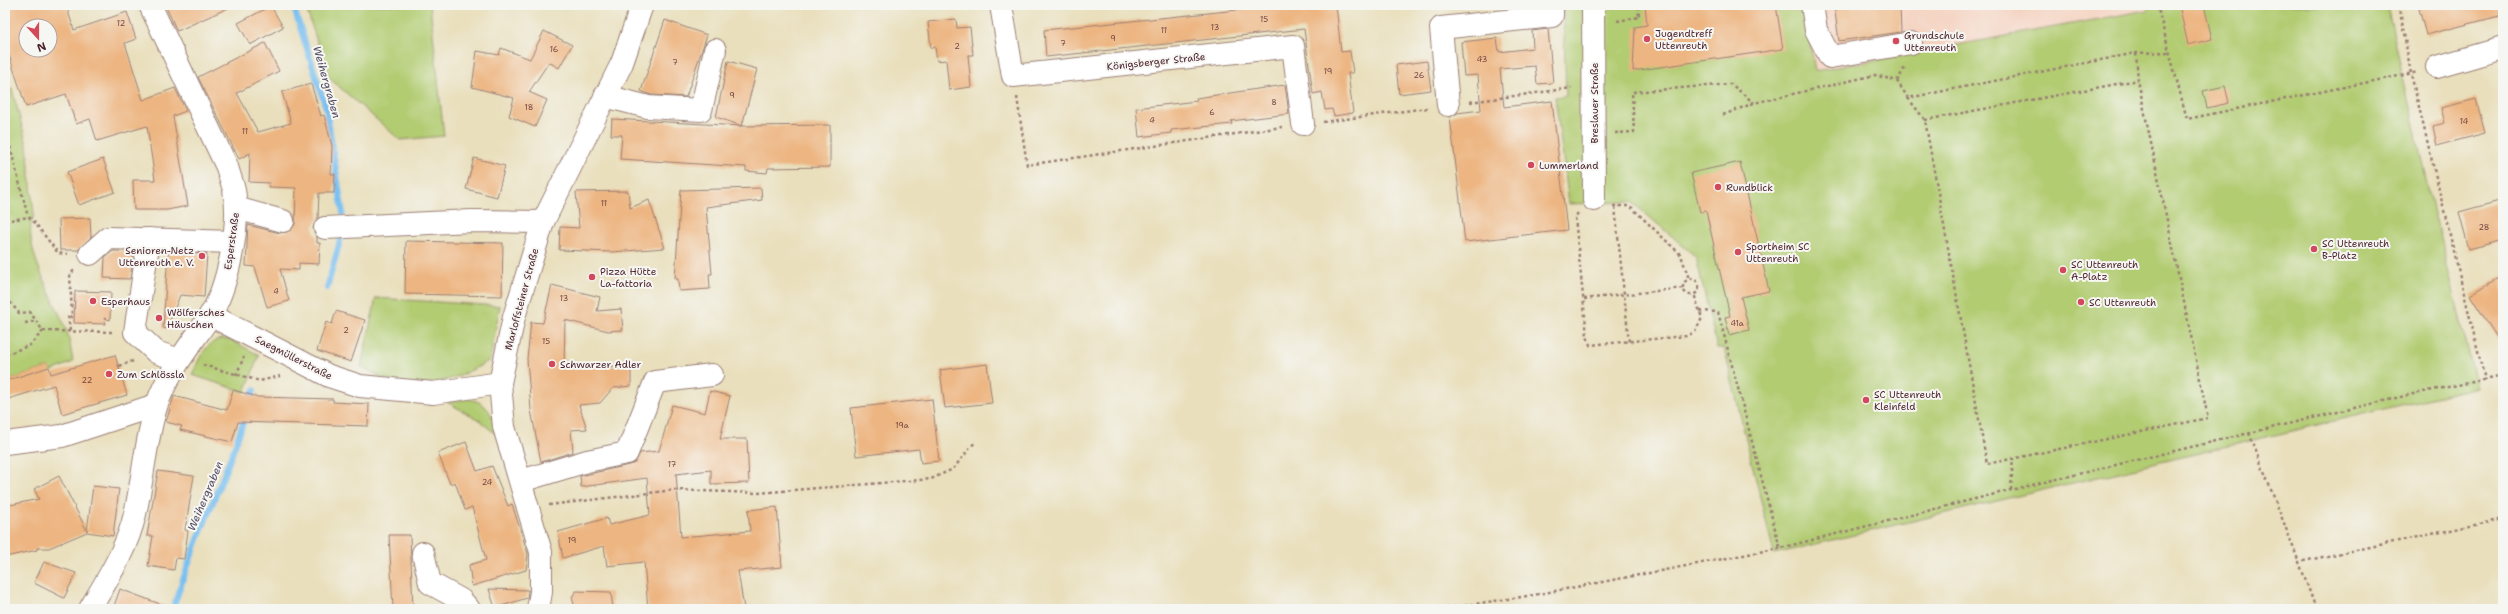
<svg xmlns="http://www.w3.org/2000/svg" width="2508" height="614" font-family="'Shantell Sans',sans-serif">
<rect width="100%" height="100%" fill="#f6f6f2"/>
<filter id="ink" filterUnits="userSpaceOnUse"><feTurbulence type="fractalNoise" baseFrequency=".025" numOctaves="2"/><feDisplacementMap in="SourceGraphic" scale="8" xChannelSelector="R" yChannelSelector="G"/><feConvolveMatrix kernelMatrix="1 2 1 2 8 2 1 2 1" color-interpolation-filters="sRGB"/></filter>
<filter id="wash" filterUnits="userSpaceOnUse"><feTurbulence type="fractalNoise" baseFrequency=".012" numOctaves="4" result="noise"/><feDisplacementMap in="SourceGraphic" scale="16" xChannelSelector="R" yChannelSelector="G"/><feGaussianBlur stdDeviation="0.9" result="paint"/><feColorMatrix in="noise" values="0 0 0 0 0 0 0 0 0 0 0 0 0 0 0 0 0 1.4 0 .05"/><feComposite in="paint" operator="in"/></filter>
<g filter="url(#wash)">
<rect width="100%" height="100%" fill="#e9dfbc"/>
<polygon fill="#f5d3c1" points="1804,5 2147,5 2148,10 1815,71"/>
<g fill="#b2cc72" stroke="#7e764e">
<polygon points="305,5 430,5 444,136 400,140 329,78"/>
<polygon points="1563,5 1804,5 1815,71 2148,10 2147,5 2387,5 2430,197 2477,387 1774,554 1724,348 1717,348 1696,257 1632,202 1569,204 1555,97 1566,96"/>
<path d="M 12,89 L 27,145 L 34,215 C 19,242 56,303 66,329 C 70,339 71,352 73,362 L 50,372 L 49,367 L 5,381 L 5,91 Z"/>
<path d="M 376,298 L 500,306 L 490,360 C 460,378 433,388 398,383 C 386,381 372,372 361,367 Z"/>
<path d="M 220,339 L 229,339 L 259,355 L 245,392 L 192,375 C 199,360 203,345 220,339 Z"/>
<path d="M 469,399 C 490,403 493,417 498,436 L 479,420 L 447,402 Z"/>
</g>
<g fill="none" stroke-linecap="round" stroke-linejoin="round">
<g stroke="#79c0f1" stroke-width="6">
<polyline points="293,5 326,108 343,213"/>
<polyline points="327,288 342,234"/>
<polyline points="250,402 254,390"/>
<path d="M 173,609 C 193,543 225,480 246,414"/>
</g>
</g>
<g id="blocks">
<g fill="#edb581" fill-rule="evenodd">
<path d="M 5,5 L 66,5 L 74,30 L 127,12 L 136,39 L 125,43 L 143,100 L 175,88 L 186,111 L 173,116 L 188,206 L 167,210 L 134,210 L 133,180 L 155,180 L 147,126 L 97,141 L 90,119 L 76,124 L 66,94 L 26,107 L 5,43 ZM 26,26 L 50,26 L 50,50 L 26,50 Z"/>
<polygon points="165,5 235,5 177,31"/>
<polygon points="1286,5 1336,5 1341,52 1350,51 1353,73 1348,73 1353,113 1334,116 1332,109 1325,110 1322,92 1313,94 1304,29 1046,57 1044,30"/>
<polygon points="1645,5 1776,5 1783,49 1633,71 1635,27 1647,25"/>
<polygon points="1834,5 1900,5 1901,32 1839,41"/>
<polygon points="2179,5 2204,5 2212,39 2188,45"/>
<polygon points="2418,5 2503,5 2503,15 2426,35"/>
<polygon points="271,6 283,27 250,45 238,23"/>
<polygon points="956,19 957,28 970,27 973,55 968,55 971,87 949,90 946,60 937,61 935,47 931,48 928,22"/>
<polygon points="665,20 707,35 686,97 651,95 641,91"/>
<polygon points="1548,29 1553,83 1537,84 1535,66 1500,69 1504,107 1552,101 1567,230 1465,242 1450,117 1457,113 1481,110 1478,75 1464,76 1461,42 1497,38 1499,52 1533,48 1532,31"/>
<polygon points="544,31 572,45 559,68 549,62 529,92 547,100 535,127 509,116 514,98 472,87 477,51 499,55 501,48 530,59"/>
<polygon points="265,43 279,71 237,93 258,132 291,123 282,92 311,84 321,116 324,115 332,146 331,174 335,174 334,193 319,193 318,218 313,228 317,237 317,243 320,243 319,264 299,263 299,270 280,269 289,301 267,307 255,267 246,266 248,225 280,233 291,230 295,224 296,188 269,187 270,183 249,182 250,153 239,159 198,77"/>
<polygon points="728,61 757,69 742,126 830,125 830,167 768,168 767,173 746,171 746,167 620,159 622,135 611,135 612,119 742,126 716,117"/>
<polygon points="1427,61 1431,90 1399,94 1396,65"/>
<polygon points="1285,85 1289,114 1231,121 1232,124 1171,130 1171,133 1139,137 1136,108 1197,101 1196,98"/>
<polygon points="2225,86 2229,103 2207,108 2203,91"/>
<polygon points="2476,99 2485,133 2437,146 2433,126 2445,123 2441,108"/>
<polygon points="474,158 505,166 497,197 466,189"/>
<polygon points="103,159 115,192 79,205 67,172"/>
<polygon points="1740,162 1769,291 1741,297 1749,330 1729,335 1725,317 1730,316 1706,211 1700,212 1691,173"/>
<polygon points="761,188 762,200 706,207 712,274 709,274 710,289 679,291 678,279 675,279 681,190"/>
<polygon points="628,191 630,208 649,200 665,248 612,252 559,250 560,227 579,228 576,192"/>
<polygon points="2503,200 2503,240 2469,249 2459,212"/>
<polygon points="90,218 91,237 78,250 60,250 59,219"/>
<polygon points="406,241 503,243 502,296 405,294"/>
<polygon points="113,251 134,251 130,279 104,278 105,257"/>
<polygon points="168,252 207,254 204,297 180,295 167,329 163,328"/>
<polygon points="2503,275 2503,347 2470,295"/>
<polygon points="552,285 600,297 597,311 621,309 623,330 608,331 565,320 564,369 631,365 631,386 613,388 600,403 579,405 587,429 571,430 573,452 541,462 531,410 527,359 531,322 543,323"/>
<polygon points="75,291 111,292 110,320 104,318 106,324 74,323"/>
<polygon points="336,311 365,320 351,362 317,351 326,322 332,324"/>
<polygon points="115,355 127,395 62,414 54,385 5,400 5,381 49,367 51,374"/>
<polygon points="987,364 992,403 945,408 940,370"/>
<polygon points="233,390 258,397 333,399 333,402 369,404 368,426 238,422 232,442 180,430 182,426 166,422 174,396 227,410"/>
<polygon points="710,391 730,396 720,439 747,439 749,483 711,484 711,470 676,474 681,537 750,531 748,510 777,507 782,567 738,571 744,609 648,609 644,562 607,566 604,546 563,558 558,532 607,518 609,525 650,515 647,478 581,487 580,476 629,465 635,463 640,453 659,451 672,405 705,413"/>
<polygon points="932,399 939,461 921,463 919,449 856,456 851,408"/>
<polygon points="466,442 477,471 492,466 508,506 512,504 528,554 526,570 472,586 469,565 486,560 472,507 465,510 455,482 450,484 438,453"/>
<polygon points="158,471 194,476 185,530 188,531 184,559 176,558 174,570 148,566 153,536 147,536"/>
<polygon points="59,476 87,531 93,486 119,489 113,536 87,532 49,548 37,548 37,550 5,557 5,506 39,499 34,489"/>
<polygon points="389,535 410,535 413,609 393,609"/>
<polygon points="44,562 76,573 64,598 34,583"/>
<polygon points="120,589 168,607 168,609 113,609"/>
<polygon points="489,589 528,590 528,591 527,598 495,608"/>
<polygon points="576,591 611,592 613,609 575,609 572,597"/>
</g>
</g>
</g>
<g filter="url(#ink)">
<use href="#blocks" fill-opacity="0" stroke="#9a7f74" stroke-width="1"/>
<g fill="none" stroke-linecap="round" stroke-linejoin="round">
<g stroke="#9a7f74" stroke-width="24">
<g id="minor">
<polyline points="1001,5 1013,76 1293,46 1303,124"/>
<polyline points="1593,5 1594,200"/>
<polyline points="1812,5 1816,30 1830,57 1911,43"/>
<polyline points="2437,67 2503,48"/>
<polyline points="605,96 648,107 701,110 715,50"/>
<polyline points="1448,105 1441,28 1552,16 1552,5"/>
<polyline points="236,208 283,221"/>
<polyline points="325,228 471,221 543,222"/>
<polyline points="149,239 135,332 156,352 179,360"/>
<polyline points="90,254 108,238 233,242"/>
<polyline points="210,315 329,376 360,386 433,393 500,383"/>
<polyline points="5,443 62,436 156,405"/>
<polyline points="521,481 587,461 627,453 655,382 712,375"/>
<polyline points="423,553 430,583 461,600 469,609"/>
<path d="M 90,609 C 108,578 127,549 135,514 C 143,480 146,436 157,404 C 169,370 191,345 210,316 C 228,286 241,224 234,190 C 232,182 229,174 227,167 L 150,5"/>
<polyline points="538,609 541,592 541,552 504,427 500,383 514,317 543,222 622,63 642,5"/>
</g>
</g>
<g stroke="#9a7f74" stroke-width="2.5" stroke-dasharray="3 3" stroke-linecap="butt">
<polyline points="2157,5 2187,119 2418,72"/>
<polyline points="2399,5 2411,74 2485,380"/>
<polyline points="1617,21 1639,17 1638,5"/>
<polyline points="1897,81 1906,66"/>
<polyline points="1017,97 1027,165 1282,127"/>
<polyline points="1908,98 1925,120 1987,464 2208,418 2138,80 2136,53"/>
<polyline points="1470,102 1572,88"/>
<polyline points="1723,115 1754,103 1875,75 1897,81 1908,98 2136,53 2170,52"/>
<polyline points="1925,120 2138,80"/>
<polyline points="1323,122 1427,108"/>
<polyline points="1615,133 1634,132 1632,92 1731,84 1754,103"/>
<polyline points="5,148 10,146 28,217"/>
<polyline points="1613,206 1630,206 1681,255 1689,279"/>
<polyline points="1615,207 1629,342"/>
<polyline points="1578,213 1575,217 1587,336 1590,345 1686,336 1695,332 1702,318 1694,294"/>
<polyline points="5,221 28,217 32,219 58,253 68,254"/>
<circle cx="1691" cy="287" r="8"/>
<polyline points="1584,299 1683,288"/>
<polyline points="5,303 9,301 19,313 30,312 43,331 30,345 5,355"/>
<polyline points="1700,311 1718,312 1780,548 2011,490 2413,394 2503,376"/>
<polyline points="25,323 36,321"/>
<polyline points="43,331 115,332"/>
<polyline points="70,331 68,315 72,317 70,274 76,269"/>
<polyline points="203,365 260,381 280,376"/>
<polyline points="119,366 133,361"/>
<polyline points="236,375 244,357"/>
<polyline points="2249,433 2299,562"/>
<polyline points="2011,490 2013,458"/>
<polyline points="549,505 674,490 757,493 931,479 953,469 975,442"/>
<polyline points="1441,609 1534,595 1780,548"/>
<polyline points="2316,609 2299,562 2503,519"/>
</g>
<use href="#minor" stroke="#fff" stroke-width="22"/>
</g>
</g>
<g fill="#d1495b" stroke="#f6f6f2" stroke-width="1.5">
<circle cx="1647" cy="39" r="4"/>
<circle cx="1896" cy="41" r="4"/>
<circle cx="1531" cy="165" r="4"/>
<circle cx="1718" cy="187" r="4"/>
<circle cx="2314" cy="249" r="4"/>
<circle cx="1738" cy="252" r="4"/>
<circle cx="202" cy="256" r="4"/>
<circle cx="2063" cy="270" r="4"/>
<circle cx="592" cy="277" r="4"/>
<circle cx="93" cy="301" r="4"/>
<circle cx="2081" cy="302" r="4"/>
<circle cx="159" cy="318" r="4"/>
<circle cx="552" cy="364" r="4"/>
<circle cx="109" cy="374" r="4"/>
<circle cx="1866" cy="400" r="4"/>
</g>
<g text-anchor="middle" stroke-width="4" stroke-linejoin="round" paint-order="stroke">
<g font-size="8" fill="#734440">
<text x="1264" y="22">15</text>
<text x="121" y="26">12</text>
<text x="1215" y="30">13</text>
<text x="1164" y="33">11</text>
<text x="1113" y="41">9</text>
<text x="1063" y="46">7</text>
<text x="957" y="49">2</text>
<text x="554" y="52">16</text>
<text x="1482" y="62">43</text>
<text x="675" y="65">7</text>
<text x="1328" y="74">19</text>
<text x="1419" y="78">26</text>
<text x="732" y="98">9</text>
<text x="1274" y="105">8</text>
<text x="529" y="110">18</text>
<text x="1212" y="115">6</text>
<text x="1152" y="123">4</text>
<text x="2464" y="124">14</text>
<text x="245" y="134">11</text>
<text x="604" y="206">11</text>
<text x="2484" y="230">28</text>
<text x="276" y="294">4</text>
<text x="564" y="301">13</text>
<text x="1737" y="326">41a</text>
<text x="346" y="333">2</text>
<text x="546" y="344">15</text>
<text x="87" y="383">22</text>
<text x="902" y="428">19a</text>
<text x="672" y="467">17</text>
<text x="487" y="485">24</text>
<text x="572" y="543">19</text>
</g>
<g font-size="10" fill="#4a1f2b" stroke="#f6f6f2" text-anchor="start">
<text x="1655" y="37">Jugendtreff<tspan x="1655" dy="12">Uttenreuth</tspan></text>
<text x="1904" y="39">Grundschule<tspan x="1904" dy="12">Uttenreuth</tspan></text>
<text x="1539" y="169">Lummerland</text>
<text x="1726" y="191">Rundblick</text>
<text x="2322" y="247">SC Uttenreuth<tspan x="2322" dy="12">B-Platz</tspan></text>
<text x="1746" y="250">Sportheim SC<tspan x="1746" dy="12">Uttenreuth</tspan></text>
<text x="194" y="254" text-anchor="end">Senioren-Netz<tspan x="194" dy="12">Uttenreuth e. V.</tspan></text>
<text x="2071" y="268">SC Uttenreuth<tspan x="2071" dy="12">A-Platz</tspan></text>
<text x="600" y="275">Pizza Hütte<tspan x="600" dy="12">La-fattoria</tspan></text>
<text x="101" y="305">Esperhaus</text>
<text x="2089" y="306">SC Uttenreuth</text>
<text x="167" y="316">Wölfersches<tspan x="167" dy="12">Häuschen</tspan></text>
<text x="560" y="368">Schwarzer Adler</text>
<text x="117" y="378">Zum Schlössla</text>
<text x="1874" y="398">SC Uttenreuth<tspan x="1874" dy="12">Kleinfeld</tspan></text>
</g>
<g font-size="10" fill="#4a1f2b" stroke="#f6f6f2">
<text transform="translate(1156 61) rotate(-6)" y="4">Königsberger Straße</text>
<text transform="translate(1594 103) rotate(-90)" y="4">Breslauer Straße</text>
<text transform="translate(231 241) rotate(-82)" y="4">Esperstraße</text>
<text transform="translate(521 299) rotate(-75)" y="4">Marloffsteiner Straße</text>
<text transform="translate(294 357) rotate(27)" y="4">Saegmüllerstraße</text>
</g>
<g font-size="11" font-style="italic" fill="#584f66" stroke="#f6f6f2">
<text transform="translate(327 82) rotate(74)" y="4">Weihergraben</text>
<text transform="translate(205 496) rotate(-67)" y="4">Weihergraben</text>
</g>
</g>
<rect width="2508" height="614" fill="none" stroke="#f6f6f2" stroke-width="20"/>
<g transform="translate(38 38) rotate(159)"><circle r="19" fill="#f6f6f2" stroke="#b1a0a2"/>
<path d="M0-3L7 15L0 10L-7 15Z" fill="#d1495b"/>
<text y="-6" font-size="11" font-weight="bold" text-anchor="middle" fill="#4a1f2b">N</text>
</g>
</svg>
